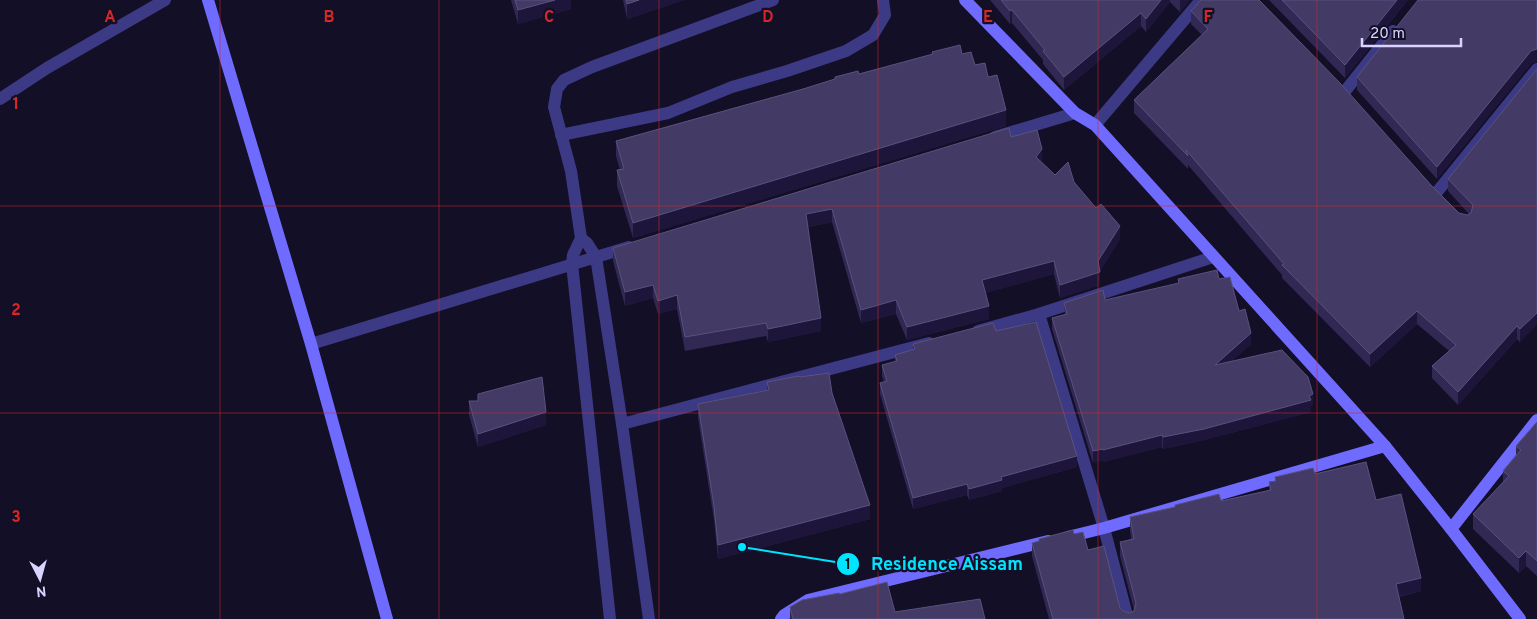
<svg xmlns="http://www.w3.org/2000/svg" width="1537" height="619" font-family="Overpass,sans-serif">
<rect width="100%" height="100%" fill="#130f26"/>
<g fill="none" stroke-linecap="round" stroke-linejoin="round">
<g stroke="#3d3a85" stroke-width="12">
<polyline points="561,135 668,113 732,87 787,71 846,51 873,35 885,15 883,0"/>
<polyline points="581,238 587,243 596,257"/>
<polyline points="572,264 573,255 581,238 571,171 554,107 557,89 564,80 592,67 773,0"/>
</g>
<g stroke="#3d3a85" stroke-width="12">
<polyline points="1346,90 1393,31"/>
<polyline points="0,99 47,68 165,0"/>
<polyline points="1095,125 1201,0"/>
<polyline points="995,137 1075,113"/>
<polyline points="1437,192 1537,69"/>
<polyline points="596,257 622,424 649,619"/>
<polyline points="572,264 610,619"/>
<polyline points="1039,314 1104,528 1128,619"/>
<polyline points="978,331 1039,314 1213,257"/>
<polyline points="311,344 629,247"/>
<polyline points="622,424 929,343"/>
</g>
<g stroke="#6f6bff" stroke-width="12">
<polyline points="208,0 311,344 387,619"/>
<polyline points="965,0 1075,113 1095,125 1385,446 1451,529 1520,619"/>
<polyline points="1451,529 1537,420"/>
<polyline points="1068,537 1104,528 1385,446"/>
<polyline points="781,619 784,615 808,600 1048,541"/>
</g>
</g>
<g fill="#312854">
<polygon points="511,0 571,0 571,9 518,24"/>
<polygon points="623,0 684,0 627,19"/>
<polygon points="990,0 1190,0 1180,12 1170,2 1146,32 1141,26 1064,90 1043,64 1043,60 1012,23 1010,24"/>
<polygon points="1269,0 1408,0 1345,78"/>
<polygon points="1191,11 1431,185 1459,213 1467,215 1469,214 1448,191 1448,179 1537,69 1520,342 1517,339 1458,405 1432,378 1432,366 1449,351 1417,324 1370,367 1282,278 1282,275 1188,165 1188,169 1134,113 1134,100 1202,35 1191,24"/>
<polygon points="932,52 962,54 988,77 1006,126 633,238 617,186 617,170 620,170 616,156 616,141 803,89 835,80 835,77 859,74 932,55"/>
<polygon points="1531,64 1437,179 1357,90 1357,77"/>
<polygon points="1011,137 1042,162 1055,175 1074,182 1120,239 1100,271 1100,285 1060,298 1054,274 985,293 989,319 907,340 896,314 861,323 832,222 808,227 821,331 768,342 766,336 685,351 677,309 658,314 653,298 625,306 613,261 613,248"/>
<polygon points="1178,279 1219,279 1239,311 1251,344 1232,361 1313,405 1311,406 1311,412 1204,440 1163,449 1162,447 1103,462 1103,460 1093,463 1052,329 1052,318 1065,315 1064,303 1105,300 1178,284"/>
<polygon points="996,331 1077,467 1002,488 1002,491 969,500 967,495 913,509 880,394 880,383 884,382 882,376 882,365 895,362 895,355 913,350 913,344"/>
<polygon points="800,377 832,393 870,519 718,559 714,520 698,418 698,404 767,390 767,382"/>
<polygon points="469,401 478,401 546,425 478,447 469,415"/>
<polygon points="1537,422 1537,576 1526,566 1519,573 1473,529 1473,514 1503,482 1503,471 1516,455 1516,446"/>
<polygon points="1315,474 1376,500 1421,591 1399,597 1404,619 1049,619 1032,556 1032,543 1039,542 1039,539 1074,534 1088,550 1123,611 1130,613 1134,610 1120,556 1120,542 1131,539 1130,531 1130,517 1175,507 1175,505 1221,501 1269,491 1269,482 1275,481 1275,477"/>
<polygon points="840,594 895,612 985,619 790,619 790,607"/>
</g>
<g fill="#1d163a">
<polygon points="555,0 571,0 571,9 518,24 518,10"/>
<polygon points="639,0 684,0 627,19 627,4"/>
<polygon points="1161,0 1170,0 1170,2 1146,32 1146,19"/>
<polygon points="1180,0 1190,0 1180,12"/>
<polygon points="1397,0 1408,0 1345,78 1345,65"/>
<polygon points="1012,10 1012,23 1010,24 1010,11"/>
<polygon points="1141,13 1141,26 1064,90 1064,77"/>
<polygon points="1537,49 1537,62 1531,64 1437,179 1437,167 1531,51"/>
<polygon points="1006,110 1006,126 633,238 633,223"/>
<polygon points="1042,149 1042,162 1036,170 1036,157"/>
<polygon points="832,209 832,222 806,227 806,214"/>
<polygon points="1120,226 1120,239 1100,272 1100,285 1060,298 1060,285 1098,261"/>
<polygon points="1054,261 1054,274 982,294 982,280"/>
<polygon points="653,285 653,298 625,306 625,292"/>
<polygon points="677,295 677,309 658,314 658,301"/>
<polygon points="896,300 896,314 861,323 861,310"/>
<polygon points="989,306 989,319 907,340 907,327"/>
<polygon points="1417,311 1417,324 1370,367 1370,354"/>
<polygon points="1537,313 1537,325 1520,342 1520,329"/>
<polygon points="821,318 821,331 768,342 768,329"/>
<polygon points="1517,326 1517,339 1458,405 1458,392"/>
<polygon points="1251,333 1251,344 1215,376 1215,365"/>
<polygon points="1313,394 1313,405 1311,406 1311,412 1204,440 1163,449 1163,437"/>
<polygon points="546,412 546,425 478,447 478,434"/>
<polygon points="1162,435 1162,447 1103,462 1103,450"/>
<polygon points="1103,449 1103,460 1093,463 1093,451"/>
<polygon points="1077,456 1077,467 1002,488 1002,491 969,500 969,489 1001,477"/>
<polygon points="967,484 967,495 913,509 913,498"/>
<polygon points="870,505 870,519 718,559 718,545"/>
<polygon points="1526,551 1526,566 1519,573 1519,558"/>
<polygon points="1421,578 1421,591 1396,597 1396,584"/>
</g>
<g fill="#433a66" stroke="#5a527e">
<polygon points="515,0 555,0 518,10"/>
<polygon points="626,0 639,0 627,4"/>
<polygon points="1001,0 1161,0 1146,19 1141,13 1064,77 1043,51 1045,50 1012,10 1010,11"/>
<polygon points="1201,0 1259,0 1340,83 1431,185 1459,213 1467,215 1471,213 1473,205 1448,179 1537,69 1537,313 1520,329 1517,326 1458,392 1432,366 1456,345 1417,311 1370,354 1282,265 1284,264 1186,150 1188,156 1134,100 1208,29 1191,11"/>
<polygon points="1282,0 1397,0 1345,65"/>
<polygon points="1418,0 1537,0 1537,49 1531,51 1437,167 1357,77"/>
<polygon points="960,45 962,54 971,52 975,65 985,63 988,77 997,75 1006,110 633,223 617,170 624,169 616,141 803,89 835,79 835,77 858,71 859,74 933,54 932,52"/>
<polygon points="1009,128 1011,137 1037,130 1042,149 1036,157 1055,175 1068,162 1074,182 1096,208 1101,204 1120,226 1098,261 1100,272 1060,285 1054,261 982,280 989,306 907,327 896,300 861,310 832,209 806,214 821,318 768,329 766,323 685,337 677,295 658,301 653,285 625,292 613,248"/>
<polygon points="1217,270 1219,279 1230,277 1239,311 1245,309 1251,333 1215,365 1282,350 1308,377 1313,394 1309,396 1311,400 1204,429 1163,437 1162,435 1103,450 1103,449 1093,451 1052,318 1067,314 1064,303 1103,290 1105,300 1179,283 1178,279"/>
<polygon points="1036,322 1077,456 1001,477 1002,480 969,489 967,484 913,498 880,383 887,381 882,365 897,361 895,355 915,349 913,344 993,323 996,331"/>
<polygon points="829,373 832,393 870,505 718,545 714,506 698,404 769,390 767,382 799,376 800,377"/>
<polygon points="542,377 546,412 478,434 469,401 478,401 478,394"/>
<polygon points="1537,422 1537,561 1526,551 1519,558 1473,514 1509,476 1503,471 1521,450 1516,446"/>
<polygon points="1366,462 1376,500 1401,494 1421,578 1396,584 1404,619 1053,619 1032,543 1039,541 1039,539 1073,530 1074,534 1083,532 1088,550 1104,546 1120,608 1123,611 1130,613 1134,611 1136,603 1120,542 1134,539 1130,517 1175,507 1175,505 1219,494 1221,501 1271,490 1269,482 1276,481 1275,477 1313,468 1315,474"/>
<polygon points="887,582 895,612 980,599 985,619 793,619 790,607 802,600 839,593 840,594"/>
</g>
<path fill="none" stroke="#d62828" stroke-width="1" stroke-opacity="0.55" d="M 220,0 L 220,619M 439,0 L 439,619M 659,0 L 659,619M 878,0 L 878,619M 1098,0 L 1098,619M 1317,0 L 1317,619M 0,206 L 1537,206M 0,413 L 1537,413"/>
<g font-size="16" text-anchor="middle" font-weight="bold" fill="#d62828" stroke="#130f26" stroke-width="4.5" stroke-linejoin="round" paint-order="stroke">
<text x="110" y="22">A</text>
<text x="329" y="22">B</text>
<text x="549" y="22">C</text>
<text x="768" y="22">D</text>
<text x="988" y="22">E</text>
<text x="1208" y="22">F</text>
<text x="16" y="109">1</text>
<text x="16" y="315">2</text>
<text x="16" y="522">3</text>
</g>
<path fill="none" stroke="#00e5ff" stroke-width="2" d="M742 547L848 564"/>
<g fill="#00e5ff" stroke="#130f26" stroke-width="2">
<circle cx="742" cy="547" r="5"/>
<circle cx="848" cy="564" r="12"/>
</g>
<g font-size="15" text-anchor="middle" font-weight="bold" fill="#111">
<text x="848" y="569">1</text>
</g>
<g font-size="18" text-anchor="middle" font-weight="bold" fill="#00e5ff" stroke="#130f26" stroke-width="4.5" stroke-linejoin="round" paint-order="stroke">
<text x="947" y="570">Residence Aissam</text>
</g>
<g transform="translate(40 579) rotate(174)" stroke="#130f26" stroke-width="4" paint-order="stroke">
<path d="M0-4L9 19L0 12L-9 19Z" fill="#d9d4ff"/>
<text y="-8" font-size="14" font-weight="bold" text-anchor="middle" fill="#d9d4ff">N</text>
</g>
<path d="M1362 38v8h99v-8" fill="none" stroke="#d9d4ff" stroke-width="2.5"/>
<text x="1370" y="38" font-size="15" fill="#d9d4ff" stroke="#130f26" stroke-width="4" paint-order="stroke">20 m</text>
</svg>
